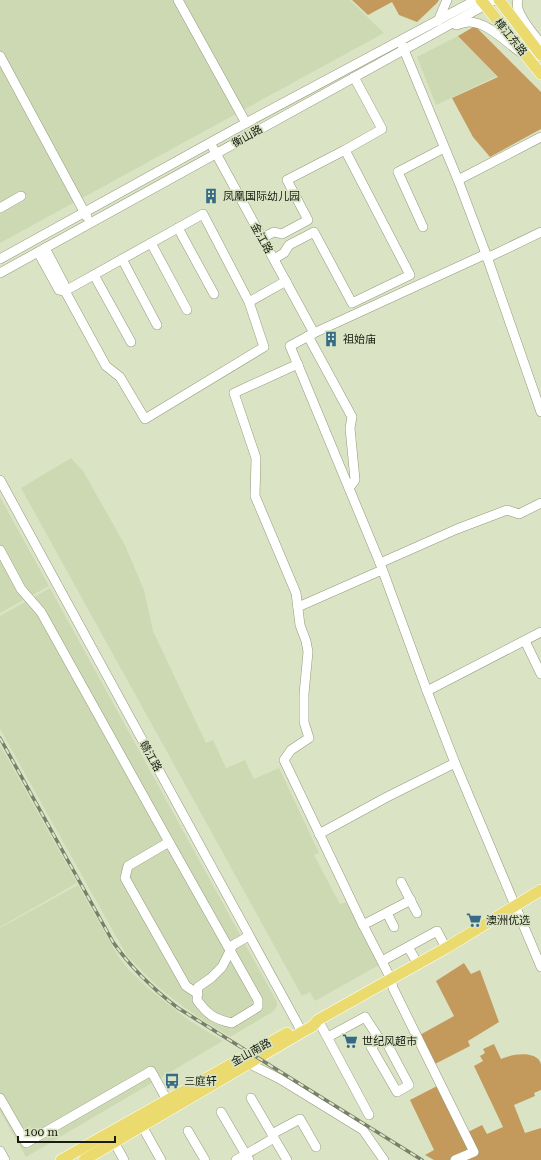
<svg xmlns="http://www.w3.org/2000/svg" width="541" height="1160" font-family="'Roboto Serif','Noto Sans SC',serif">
<rect width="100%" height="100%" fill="#dae4c4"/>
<g fill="#cdd9b3">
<polygon points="0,0 350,0 384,33 0,243"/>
<polygon points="458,36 497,76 436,105 417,57"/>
<polygon points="71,458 83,471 125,545 144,590 153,631 206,743 213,740 226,768 245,760 254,779 279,768 319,853 314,855 340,904 346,902 379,965 315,1001 310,992 302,996 21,488"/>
<polygon points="0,497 49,586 0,613"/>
<polygon points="50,588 277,1002 277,1006 274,1011 230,1037 198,1017 177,1002 158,987 127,956 0,729 0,616"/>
<polygon points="0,745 77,883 0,927"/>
<polygon points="78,885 118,956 128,969 149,989 187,1019 223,1041 26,1157 0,1111 0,928"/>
</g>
<g fill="#c39a5c">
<polygon points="352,0 439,0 437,3 417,22 399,15 392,2 368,15"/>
<polygon points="475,26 541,92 541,129 490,157 473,137 452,98 498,77 458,36"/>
<polygon points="464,963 471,974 480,970 499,1022 468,1041 470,1046 433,1065 418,1036 454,1016 436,981"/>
<path d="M 494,1044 L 501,1059 C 511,1054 537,1050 541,1064 C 541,1071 541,1082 541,1090 L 534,1093 L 535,1096 L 514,1105 L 525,1133 L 541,1128 L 541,1160 L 434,1160 L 425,1155 L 434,1150 L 410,1100 L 439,1085 L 464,1134 L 482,1125 L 487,1134 L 503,1127 L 474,1066 L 483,1061 L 480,1056 L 485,1053 L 483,1049 Z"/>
</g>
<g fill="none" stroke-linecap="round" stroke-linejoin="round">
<g stroke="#919a7c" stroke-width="10">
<g id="minor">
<polyline points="178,0 246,123"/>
<path d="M 518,0 C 513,12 534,34 541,44"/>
<polyline points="438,21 447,0"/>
<path d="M 456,25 C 460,24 465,22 469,22 C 487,22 506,42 520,52"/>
<polyline points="402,45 458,180 486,254 541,412"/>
<polyline points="0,56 87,217"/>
<polyline points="213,148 314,333"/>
<polyline points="345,150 382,129 354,77"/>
<polyline points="458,180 541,137"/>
<polyline points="0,208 21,196"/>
<polyline points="423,227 398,172 444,148"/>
<polyline points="178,228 214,294"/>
<polyline points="262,238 274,232 282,234 308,220 287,180 345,150 410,275 352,303 314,232 289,245 284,253 274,259"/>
<polyline points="151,243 187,310"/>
<polyline points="38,252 59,290 65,291 64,284 45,248"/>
<polyline points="486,254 314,333 290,346 380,563 427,691 455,763 541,967"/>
<polyline points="487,258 541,232"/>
<polyline points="0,259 246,123 476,0"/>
<polyline points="122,259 157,325"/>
<polyline points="0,273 494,0"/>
<polyline points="94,275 131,342"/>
<polyline points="249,302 264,347 145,419 120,377 106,366 65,291 203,214 249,302 286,281"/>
<polyline points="308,336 352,417 350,428 355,480 349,488"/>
<polyline points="298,364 234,393 256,458 255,496 296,593 300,625 306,641 308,652 304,694 304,722 309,738 291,750 284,760 363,925 391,979 393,988 474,1152 455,1160"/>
<polyline points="0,480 302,1032"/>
<polyline points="0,550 21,589 41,612 169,842"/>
<polyline points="380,563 457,529 507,510 519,514 541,503"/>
<polyline points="298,607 382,570"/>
<polyline points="525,641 541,674"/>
<polyline points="427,691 541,632"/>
<polyline points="319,834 387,797 455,763"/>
<polyline points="401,882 417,913"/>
<polyline points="387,913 394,927"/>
<polyline points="363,925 411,900"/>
<polyline points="408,947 418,964"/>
<polyline points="382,961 437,931 446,948"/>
<path d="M 198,994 L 186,986 L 125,878 L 128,866 L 169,842 L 258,1000 L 258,1007 L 232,1023 C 214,1019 208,1015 197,1000 L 198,987 L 211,978 L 222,967 L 233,945 L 249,936"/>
<polyline points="318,1020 369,1115"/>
<polyline points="328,1037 365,1017 380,1040 371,1047 397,1092 409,1085 385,1040 380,1040"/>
<polyline points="248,1063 280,1079 363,1130 384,1160"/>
<polyline points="0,1098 26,1143 151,1071 167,1100"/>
<polyline points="251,1098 272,1134"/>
<polyline points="221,1112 249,1160"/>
<polyline points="142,1126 161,1160"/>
<polyline points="188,1131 205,1160"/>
<polyline points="274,1138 287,1160"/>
<polyline points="114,1142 124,1160"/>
<polyline points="0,1151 5,1160"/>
<polyline points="236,1160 274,1138 272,1134 300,1119 316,1147"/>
</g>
</g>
<g stroke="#fff" stroke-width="12">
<g id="major">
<polyline points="481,0 541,74"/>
<polyline points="499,0 541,55"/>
<polyline points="61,1160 287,1033"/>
<polyline points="84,1160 302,1032 313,1026 318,1020 446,948 541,890"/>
</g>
</g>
<use href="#minor" stroke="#fff" stroke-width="9"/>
<use href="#major" stroke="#ebdb6e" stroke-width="11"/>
<g stroke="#79806a" stroke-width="3.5">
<path id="rail" d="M 0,738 L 113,942 C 131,968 153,989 178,1008 L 422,1160"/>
</g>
<use href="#rail" stroke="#dae4c4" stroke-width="2" stroke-dasharray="6" stroke-linecap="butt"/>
</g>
<defs>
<g id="building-bare" transform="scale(1.2)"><path d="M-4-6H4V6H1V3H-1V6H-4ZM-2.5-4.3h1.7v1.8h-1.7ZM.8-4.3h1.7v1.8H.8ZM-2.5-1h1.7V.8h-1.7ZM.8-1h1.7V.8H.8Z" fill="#356b86" stroke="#dae4c4" stroke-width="2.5" paint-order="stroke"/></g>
<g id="supermarket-bare" transform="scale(1.2)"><path d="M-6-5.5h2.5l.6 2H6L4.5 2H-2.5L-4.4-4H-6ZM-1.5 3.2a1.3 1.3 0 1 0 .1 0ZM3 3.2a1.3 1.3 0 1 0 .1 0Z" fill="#356b86" stroke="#dae4c4" stroke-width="2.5" paint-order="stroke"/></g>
<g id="bus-bare" transform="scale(1.2)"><path d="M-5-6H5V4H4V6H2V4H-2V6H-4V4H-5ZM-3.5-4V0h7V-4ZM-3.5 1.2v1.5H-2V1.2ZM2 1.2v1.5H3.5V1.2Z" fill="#356b86" stroke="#dae4c4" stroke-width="2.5" paint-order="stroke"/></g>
</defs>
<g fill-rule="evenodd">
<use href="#building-bare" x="211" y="196"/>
<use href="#building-bare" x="331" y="339"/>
<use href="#supermarket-bare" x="474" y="920"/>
<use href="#supermarket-bare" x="350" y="1041"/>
<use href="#bus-bare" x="172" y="1081"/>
</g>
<g text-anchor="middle" stroke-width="3.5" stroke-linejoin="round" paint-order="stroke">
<g font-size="11" fill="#181c10" stroke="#dae4c4">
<text transform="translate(511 37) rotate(51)" y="4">樟江东路</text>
<text transform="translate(247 136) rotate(-29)" y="4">衡山路</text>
<text transform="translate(262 238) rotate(61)" y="4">金江路</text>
<text transform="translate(151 756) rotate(61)" y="4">赣江路</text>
<text transform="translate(251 1052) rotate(-29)" y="4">金山南路</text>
</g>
<g font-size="11" fill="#181c10" stroke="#dae4c4" text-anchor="start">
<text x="223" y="200">凤凰国际幼儿园</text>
<text x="343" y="343">祖始庙</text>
<text x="486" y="924">澳洲优选</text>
<text x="362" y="1045">世纪风超市</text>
<text x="184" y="1085">三庭轩</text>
</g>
</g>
<path d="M18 1136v6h97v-6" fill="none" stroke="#181c10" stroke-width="2"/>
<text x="24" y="1136" font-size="12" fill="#181c10" stroke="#dae4c4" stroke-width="3" paint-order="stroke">100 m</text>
</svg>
